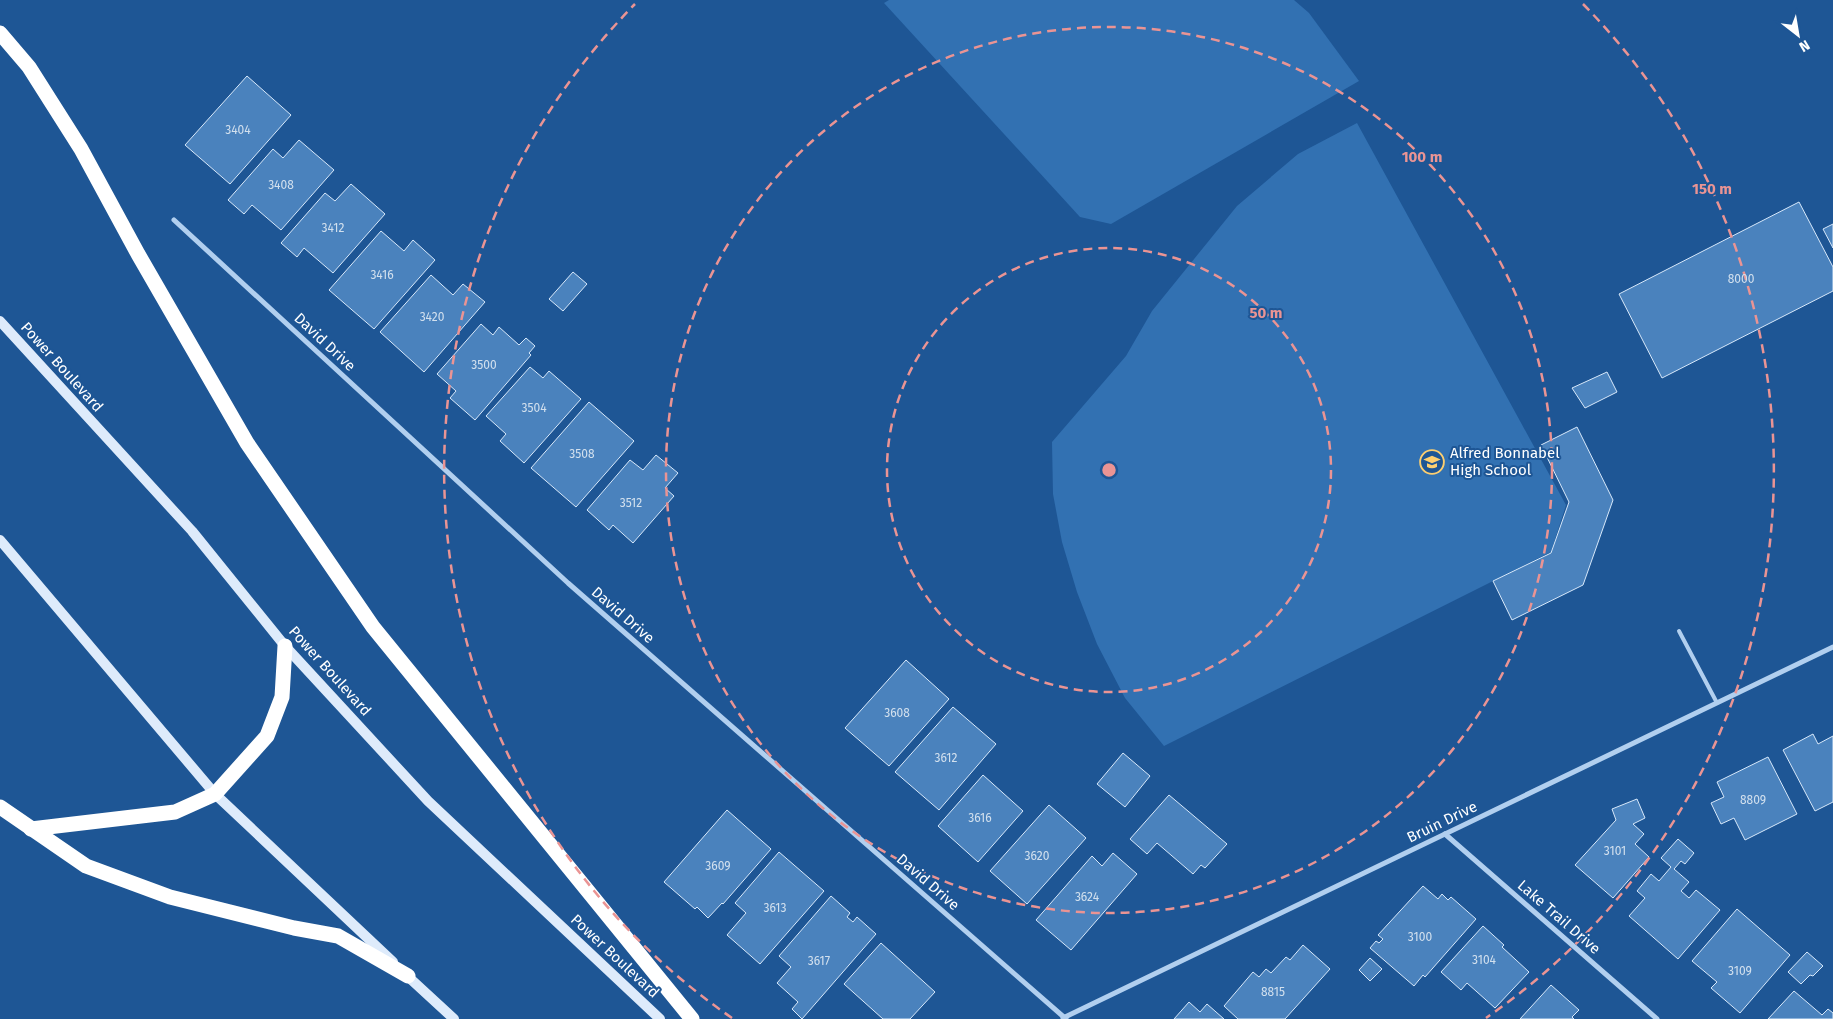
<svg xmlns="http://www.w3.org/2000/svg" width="1833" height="1019" font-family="'Fira Sans',sans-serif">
<rect width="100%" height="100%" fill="#1e5695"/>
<g fill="#3271b2">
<polygon points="889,0 1294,0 1309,13 1359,81 1111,224 1080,217 884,3"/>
<polygon points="1357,123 1566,505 1551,552 1164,746 1125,698 1097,644 1077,592 1062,542 1053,494 1052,442 1126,356 1152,311 1237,206 1298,154"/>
</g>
<g fill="#4a82bd" stroke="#d7e8fa">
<polygon points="247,76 291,115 230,184 185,145"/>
<polygon points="299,140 334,170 281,230 252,205 244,214 228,200 273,149 283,158"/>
<polygon points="351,184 385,214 333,273 304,248 297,257 281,243 325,193 335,201"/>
<polygon points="1799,202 1833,267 1833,291 1662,378 1619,294"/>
<polygon points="1833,224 1833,248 1823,229"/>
<polygon points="381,231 404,251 413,240 435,260 374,329 329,290"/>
<polygon points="573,272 587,284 563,311 549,299"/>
<polygon points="431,275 453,295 463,284 485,302 424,372 380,332"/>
<polygon points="481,324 493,335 499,327 519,345 526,338 535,346 529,353 531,355 475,420 450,398 456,391 437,374"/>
<polygon points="530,367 543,378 549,371 581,399 524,463 500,441 506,434 486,416"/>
<polygon points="1607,372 1617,392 1585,408 1572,388"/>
<polygon points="589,402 634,441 576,507 531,468"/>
<polygon points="1577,427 1613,500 1583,585 1512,620 1493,581 1551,553 1569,502 1541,445"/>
<polygon points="656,455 678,473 665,488 674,496 633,543 613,525 609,530 587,510 630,460 643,470"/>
<polygon points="906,660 949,699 889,766 845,728"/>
<polygon points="953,707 996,744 939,810 895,772"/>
<polygon points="1813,734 1818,744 1833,736 1833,802 1815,811 1783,750"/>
<polygon points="1123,753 1150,776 1125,807 1097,784"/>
<polygon points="1768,757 1797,814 1745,840 1734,818 1721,824 1711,803 1724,797 1717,782"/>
<polygon points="983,775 1023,811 978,862 938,826"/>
<polygon points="1169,795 1227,844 1205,868 1201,865 1193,874 1157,843 1147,854 1130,839"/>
<polygon points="1637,799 1645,818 1633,824 1644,834 1635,844 1649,857 1613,898 1575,865 1616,820 1612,809"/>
<polygon points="1049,805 1086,838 1027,904 990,871"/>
<polygon points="727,810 771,849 723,904 722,903 708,918 697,907 695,909 664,882"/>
<polygon points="1678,839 1694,853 1685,864 1681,861 1674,869 1689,882 1681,891 1689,898 1696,890 1720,910 1678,959 1629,916 1645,898 1637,891 1651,874 1659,881 1671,867 1661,858"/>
<polygon points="779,852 824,891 760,964 727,935 746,913 735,903"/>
<polygon points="1113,853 1137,874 1071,950 1036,920 1092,856 1102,866"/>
<polygon points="1423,886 1438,899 1442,894 1448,900 1451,897 1476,919 1425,977 1423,975 1414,986 1370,948 1376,941 1379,943 1383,939 1378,935"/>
<polygon points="831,896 850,913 847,917 853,922 857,917 876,934 802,1019 792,1009 798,1002 777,983 791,967 779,956"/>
<polygon points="1737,909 1790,955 1740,1013 1711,988 1717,982 1692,961"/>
<polygon points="1483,926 1504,945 1502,947 1529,972 1495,1008 1467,983 1461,990 1441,972"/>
<polygon points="881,943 935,992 910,1019 883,1019 844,984"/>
<polygon points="1303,945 1330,969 1285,1019 1238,1019 1224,1006 1253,972 1259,977 1266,969 1271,973 1286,957 1290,960"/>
<polygon points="1807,952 1823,966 1813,976 1810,975 1801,984 1788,972"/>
<polygon points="1370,958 1382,969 1370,981 1359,970"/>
<polygon points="1551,985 1579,1010 1572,1017 1574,1019 1520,1019"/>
<polygon points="1794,991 1822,1015 1828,1009 1833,1013 1833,1019 1768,1019"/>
<polygon points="1189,1002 1200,1012 1207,1004 1224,1019 1174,1019"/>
</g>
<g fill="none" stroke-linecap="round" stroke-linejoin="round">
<polyline stroke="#b1cfef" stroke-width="4" points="1679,631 1717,703"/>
<g stroke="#b1cfef" stroke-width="5">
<polyline points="174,220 568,583 1066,1019"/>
<polyline points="1445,834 1657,1019"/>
<polyline points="1063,1018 1833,647"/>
</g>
<g stroke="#deebfb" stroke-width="10">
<polyline points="0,321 192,531 285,646 428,801 660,1019"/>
<polyline points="0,540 215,794 393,962"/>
<polyline points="403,972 454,1019"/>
</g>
<g stroke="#fff" stroke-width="15">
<polyline points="0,33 29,67 81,149 138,254 247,443 373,627 692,1019"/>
<polyline points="0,807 86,866 170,897 294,928 338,936 408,976"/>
<polyline points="31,829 175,812 215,794 267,736 282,697 285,646"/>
</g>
</g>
<g fill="none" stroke="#ea9494" stroke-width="2.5" stroke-dasharray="9 6">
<circle cx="1109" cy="470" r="222"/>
<circle cx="1109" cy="470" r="443"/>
<path d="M732 1018A665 665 0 0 1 635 4M1583 4A665 665 0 0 1 1486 1018"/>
</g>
<defs>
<g id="school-ring" transform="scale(1.25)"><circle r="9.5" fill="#1e5695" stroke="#fdcf70" stroke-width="1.5"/><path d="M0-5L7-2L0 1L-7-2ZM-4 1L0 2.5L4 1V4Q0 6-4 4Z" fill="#fdcf70"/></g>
</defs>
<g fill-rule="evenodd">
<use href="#school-ring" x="1432" y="462"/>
</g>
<g text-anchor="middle" stroke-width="4" stroke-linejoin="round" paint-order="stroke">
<g font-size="12" fill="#d2e0ee">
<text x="238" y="134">3404</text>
<text x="281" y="189">3408</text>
<text x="333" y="232">3412</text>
<text x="382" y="279">3416</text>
<text x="1741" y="283">8000</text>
<text x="432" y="321">3420</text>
<text x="484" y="369">3500</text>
<text x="534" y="412">3504</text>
<text x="582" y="458">3508</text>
<text x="631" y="507">3512</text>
<text x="897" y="717">3608</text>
<text x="946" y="762">3612</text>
<text x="1753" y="804">8809</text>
<text x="980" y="822">3616</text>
<text x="1615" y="855">3101</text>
<text x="1037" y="860">3620</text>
<text x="718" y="870">3609</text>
<text x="1087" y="901">3624</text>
<text x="775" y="912">3613</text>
<text x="1420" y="941">3100</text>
<text x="1484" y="964">3104</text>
<text x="819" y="965">3617</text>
<text x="1740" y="975">3109</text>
<text x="1273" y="996">8815</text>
</g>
<g font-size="15" fill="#fff" stroke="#1e5695">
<text transform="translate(325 342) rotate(43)" y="5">David Drive</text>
<text transform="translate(62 367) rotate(48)" y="5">Power Boulevard</text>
<text transform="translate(623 615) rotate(41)" y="5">David Drive</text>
<text transform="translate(330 671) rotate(48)" y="5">Power Boulevard</text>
<text transform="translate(1442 822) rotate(-26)" y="5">Bruin Drive</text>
<text transform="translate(928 882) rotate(41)" y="5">David Drive</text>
<text transform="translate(1559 917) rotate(41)" y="5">Lake Trail Drive</text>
<text transform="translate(615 956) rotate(43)" y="5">Power Boulevard</text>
</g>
<g font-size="15" fill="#fff" stroke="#1e5695" text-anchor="start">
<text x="1450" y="458">Alfred Bonnabel<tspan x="1450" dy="17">High School</tspan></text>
</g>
</g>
<circle cx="1109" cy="470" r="8" fill="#ea9494" stroke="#1e5695" stroke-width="2.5"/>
<g font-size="15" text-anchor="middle" font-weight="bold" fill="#ea9494" stroke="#1e5695" stroke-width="4" stroke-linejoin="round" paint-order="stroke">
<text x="1422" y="162">100 m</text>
<text x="1712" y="194">150 m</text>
<text x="1266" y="318">50 m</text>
</g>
<g transform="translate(1798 35) rotate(149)" stroke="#1e5695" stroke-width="4" paint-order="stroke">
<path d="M0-4L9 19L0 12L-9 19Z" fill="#ffffff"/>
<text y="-8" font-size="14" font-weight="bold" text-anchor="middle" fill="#ffffff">N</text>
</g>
</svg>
